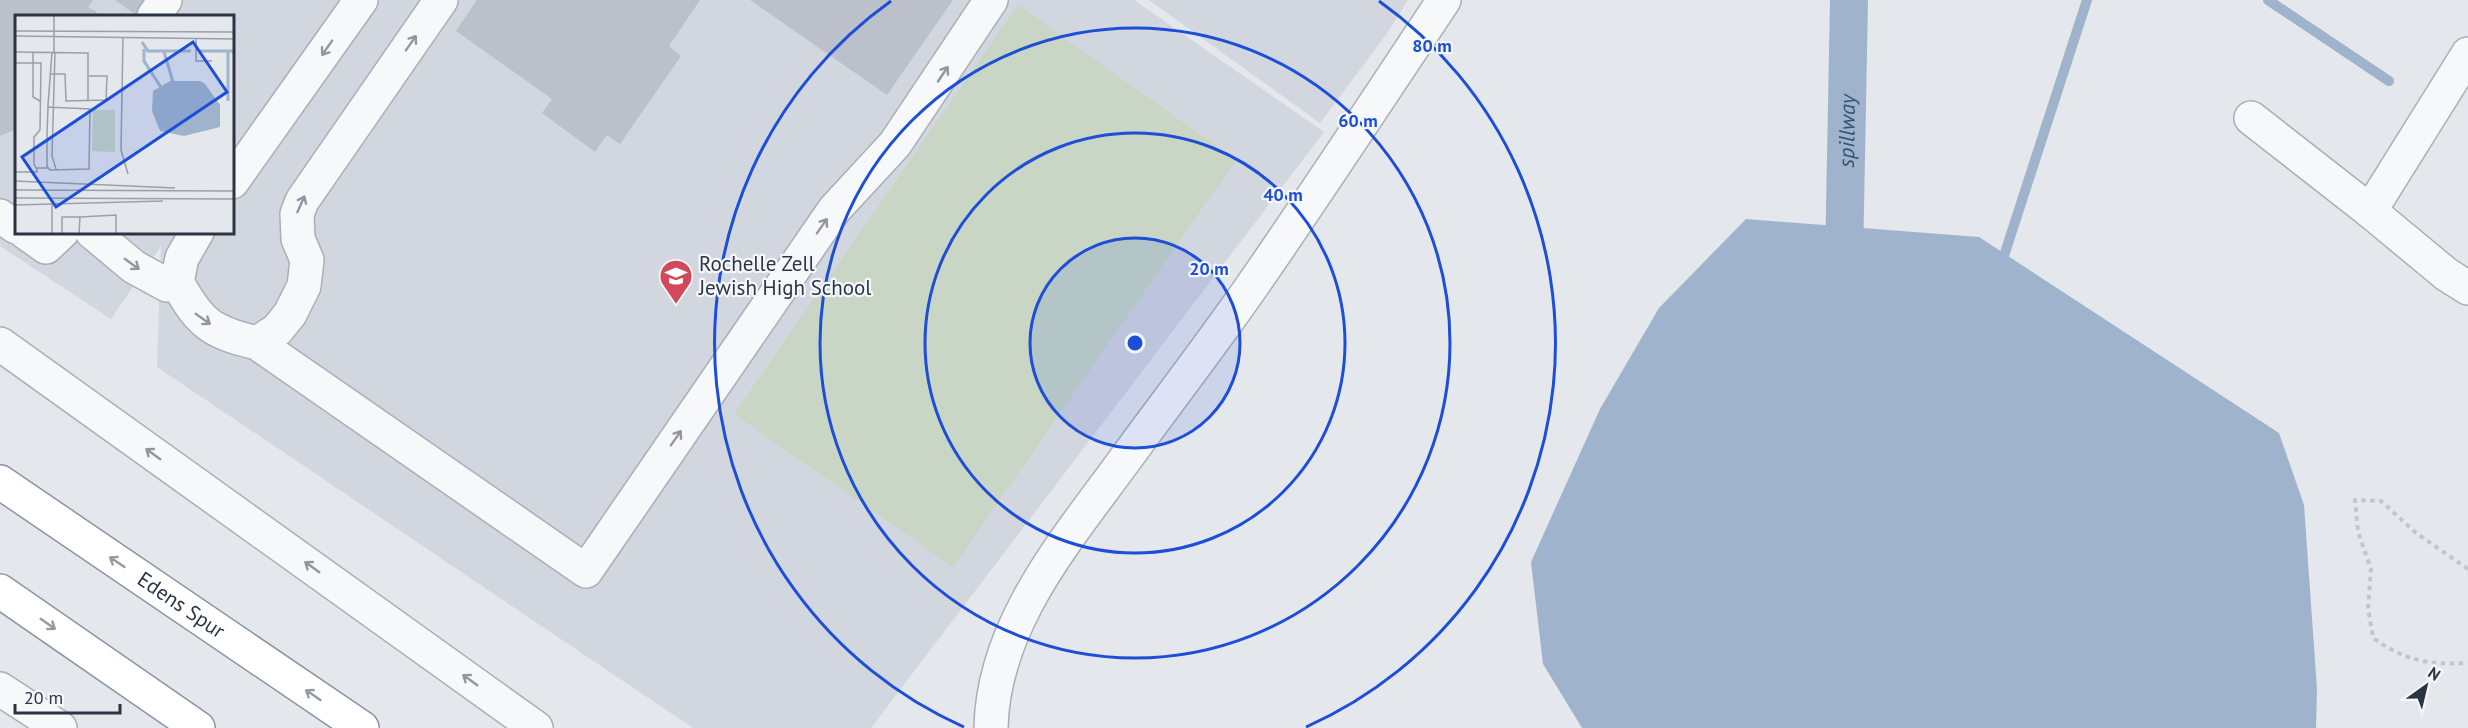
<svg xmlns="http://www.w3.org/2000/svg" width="2468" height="728" font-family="'PT Sans',sans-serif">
<rect width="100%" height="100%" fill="#e4e7ec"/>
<g fill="#d2d6de" fill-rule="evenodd">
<path d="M 0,0 L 1134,0 L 1324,132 L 871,728 L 693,728 L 157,367 L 161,246 L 111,319 L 0,246 ZM 16,16 L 232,16 L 232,232 L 16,232 Z"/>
<polygon points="1149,0 1408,0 1388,32 1320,123"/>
</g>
<polygon fill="#c9d6c5" points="1018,5 1236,160 953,567 734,414"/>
<polygon fill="#9fb4cc" points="1746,219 1979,237 2279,433 2304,505 2317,689 2316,728 1582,728 1543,664 1531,562 1600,409 1659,308"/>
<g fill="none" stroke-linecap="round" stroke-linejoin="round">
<g stroke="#9fb4cc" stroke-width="10">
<polyline points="2268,0 2389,81"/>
<polyline points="2001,265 2087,0"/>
</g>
<path stroke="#9fb4cc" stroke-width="38" id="s1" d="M 1844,261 L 1849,0"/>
</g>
<g fill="#bbc0ca">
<polygon points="0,0 93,0 88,7 97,12 94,16 16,16 16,129 0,136"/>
<polygon points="115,0 147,0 136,15"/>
<polygon points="477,0 700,0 669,46 681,56 620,144 607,135 595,152 542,113 552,99 456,31"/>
<polygon points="750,0 953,0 887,95"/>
</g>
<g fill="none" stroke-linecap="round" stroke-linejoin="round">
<g stroke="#a9aeb7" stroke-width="36">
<g id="minor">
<polyline points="154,16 165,0"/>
<polyline points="2468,54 2370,211 2446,274 2468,288"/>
<polyline points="2251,118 2370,211"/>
<polyline points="232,182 361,0"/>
<polyline points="0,216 16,227"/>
<polyline points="25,232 46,247 62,232"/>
<polyline points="92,232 134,267 167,285 177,282"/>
<path d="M 197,232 L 182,258 L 177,282 C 200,324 211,332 257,343 L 586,571 L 834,210 L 895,144 L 991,0"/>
<polyline points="257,343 277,330 290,314 304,286 307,260 298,239 297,214 302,201 441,0"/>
<polyline points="0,344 536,728"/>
<polyline points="0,689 60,728"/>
<path d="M 991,728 C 993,626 1064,543 1121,465 C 1164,406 1208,349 1250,289 C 1316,194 1380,96 1444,0"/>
</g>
</g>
<g stroke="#8b94a3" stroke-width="36">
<g id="highway">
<path id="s2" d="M 0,482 L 362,728"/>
<polyline points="0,591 198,728"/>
</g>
</g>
<path stroke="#c2c5cb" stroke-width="4" stroke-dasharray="4.5 4.5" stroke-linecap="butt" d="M 2468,569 L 2416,533 L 2381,501 L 2355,500 L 2358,532 L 2371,569 L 2368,608 L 2373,638 C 2406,661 2428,665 2468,663"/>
<use href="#minor" stroke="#f7f8fa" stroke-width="33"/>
<use href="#highway" stroke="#fff" stroke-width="33"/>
</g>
<defs><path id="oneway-shaft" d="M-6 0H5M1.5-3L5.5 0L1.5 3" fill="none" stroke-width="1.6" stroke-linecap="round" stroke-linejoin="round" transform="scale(1.5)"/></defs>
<g stroke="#9196a0">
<use href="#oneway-shaft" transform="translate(411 43) rotate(-55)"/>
<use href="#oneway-shaft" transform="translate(327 48) rotate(125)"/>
<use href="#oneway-shaft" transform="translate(943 74) rotate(-56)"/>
<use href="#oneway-shaft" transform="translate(301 204) rotate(-66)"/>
<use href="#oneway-shaft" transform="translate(822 226) rotate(-55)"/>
<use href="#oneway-shaft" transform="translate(132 264) rotate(36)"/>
<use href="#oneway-shaft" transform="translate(203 319) rotate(35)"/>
<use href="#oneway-shaft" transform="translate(676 438) rotate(-55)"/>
<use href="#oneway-shaft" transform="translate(153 454) rotate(-144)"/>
<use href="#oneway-shaft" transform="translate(312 567) rotate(-144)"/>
<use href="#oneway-shaft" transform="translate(470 680) rotate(-144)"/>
</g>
<g stroke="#959aa2">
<use href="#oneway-shaft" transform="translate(117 562) rotate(-146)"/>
<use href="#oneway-shaft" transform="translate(48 624) rotate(35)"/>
<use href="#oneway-shaft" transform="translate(313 695) rotate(-146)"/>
</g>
<circle cx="1135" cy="343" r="105" fill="#1d4ed8" fill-opacity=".12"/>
<g fill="none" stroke="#1d4ed8" stroke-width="3">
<circle cx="1135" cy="343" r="105"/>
<circle cx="1135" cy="343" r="210"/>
<circle cx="1135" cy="343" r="315"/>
<path d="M964 727A420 420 0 0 1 891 1M1379 1A420 420 0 0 1 1306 727"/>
</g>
<defs>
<g id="school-pin" transform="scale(1.725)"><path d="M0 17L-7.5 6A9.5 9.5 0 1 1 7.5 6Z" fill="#d1495b" stroke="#f4f6f9"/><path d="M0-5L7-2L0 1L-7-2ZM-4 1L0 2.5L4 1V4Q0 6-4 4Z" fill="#fff"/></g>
</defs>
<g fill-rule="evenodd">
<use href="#school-pin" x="676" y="276"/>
</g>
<g text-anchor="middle" stroke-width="4.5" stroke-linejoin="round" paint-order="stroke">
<g font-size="21" fill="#2b3445" stroke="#f4f6f9" text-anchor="start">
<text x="699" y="271">Rochelle Zell<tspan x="699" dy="24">Jewish High School</tspan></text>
</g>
<g font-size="21" fill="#2b3445" stroke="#f4f6f9">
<text dy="7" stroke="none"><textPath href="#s2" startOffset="219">Edens Spur</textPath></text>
</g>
<g font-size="22" font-style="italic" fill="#34527a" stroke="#f4f6f9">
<text dy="8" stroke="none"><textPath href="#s1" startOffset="130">spillway</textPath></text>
</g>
</g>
<g transform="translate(15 15)">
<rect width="219" height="219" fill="#e4e7ec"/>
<path d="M 78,95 L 100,95 L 100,137 L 77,136 Z" fill="#c9d6c5"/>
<path d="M 155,66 L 185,66 L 190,69 L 205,90 L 205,112 L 169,121 L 145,116 L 137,96 L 138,76 Z" fill="#9fb4cc"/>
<path fill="none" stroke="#9fb4cc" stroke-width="3" d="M 127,27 L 133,36 L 176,36M 129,34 L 129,46 L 147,74M 185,36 L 219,36M 213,36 L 213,86M 149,37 L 158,67"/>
<path fill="none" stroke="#9a9fa9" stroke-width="1.5" d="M 0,16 L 219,17M 0,21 L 219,24M 108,22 L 106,135 L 113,159M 181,23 L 181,46 L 197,46M 0,37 L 73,38 L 73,85M 18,37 L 18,82 L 25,86M 39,37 L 39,0M 40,37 L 37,141 L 41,154M 0,48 L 26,48 L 25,115 L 19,122 L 19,149 L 21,153 L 33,153M 36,59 L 50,59 L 51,86 L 91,85 L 92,61 L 74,61M 33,92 L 75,94 L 74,154 L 35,155 L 32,151 L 32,120 L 33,92 L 33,90 L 37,37M 0,157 L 22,157 L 22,153M 0,166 L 160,173M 0,175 L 219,176M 0,183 L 219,184M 0,190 L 148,186M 37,190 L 37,219M 65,202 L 101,200 L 101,219M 47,219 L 47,202 L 65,202 L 64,219"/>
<path fill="#1d4ed8" fill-opacity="0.15" stroke="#1d4ed8" stroke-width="3" d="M 178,27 L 212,77 L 41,192 L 7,142 Z"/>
<rect width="219" height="219" fill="none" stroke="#2b3445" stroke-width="3"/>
</g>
<circle cx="1135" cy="343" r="9" fill="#1d4ed8" stroke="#f4f6f9" stroke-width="3"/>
<g font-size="18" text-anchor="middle" font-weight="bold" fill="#1d4ed8" stroke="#f4f6f9" stroke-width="4.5" stroke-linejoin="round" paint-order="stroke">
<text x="1432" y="52">80 m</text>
<text x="1358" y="127">60 m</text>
<text x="1283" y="201">40 m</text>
<text x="1209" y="275">20 m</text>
</g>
<g transform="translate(2426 686) rotate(34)" stroke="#f4f6f9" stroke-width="4.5" paint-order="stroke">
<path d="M0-4.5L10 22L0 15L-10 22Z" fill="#2b3445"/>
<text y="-9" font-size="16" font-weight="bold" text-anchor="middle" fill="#2b3445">N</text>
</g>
<path d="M15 704v9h105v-9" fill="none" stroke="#2b3445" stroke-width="3"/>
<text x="24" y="704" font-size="18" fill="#2b3445" stroke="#f4f6f9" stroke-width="4.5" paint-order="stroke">20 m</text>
</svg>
